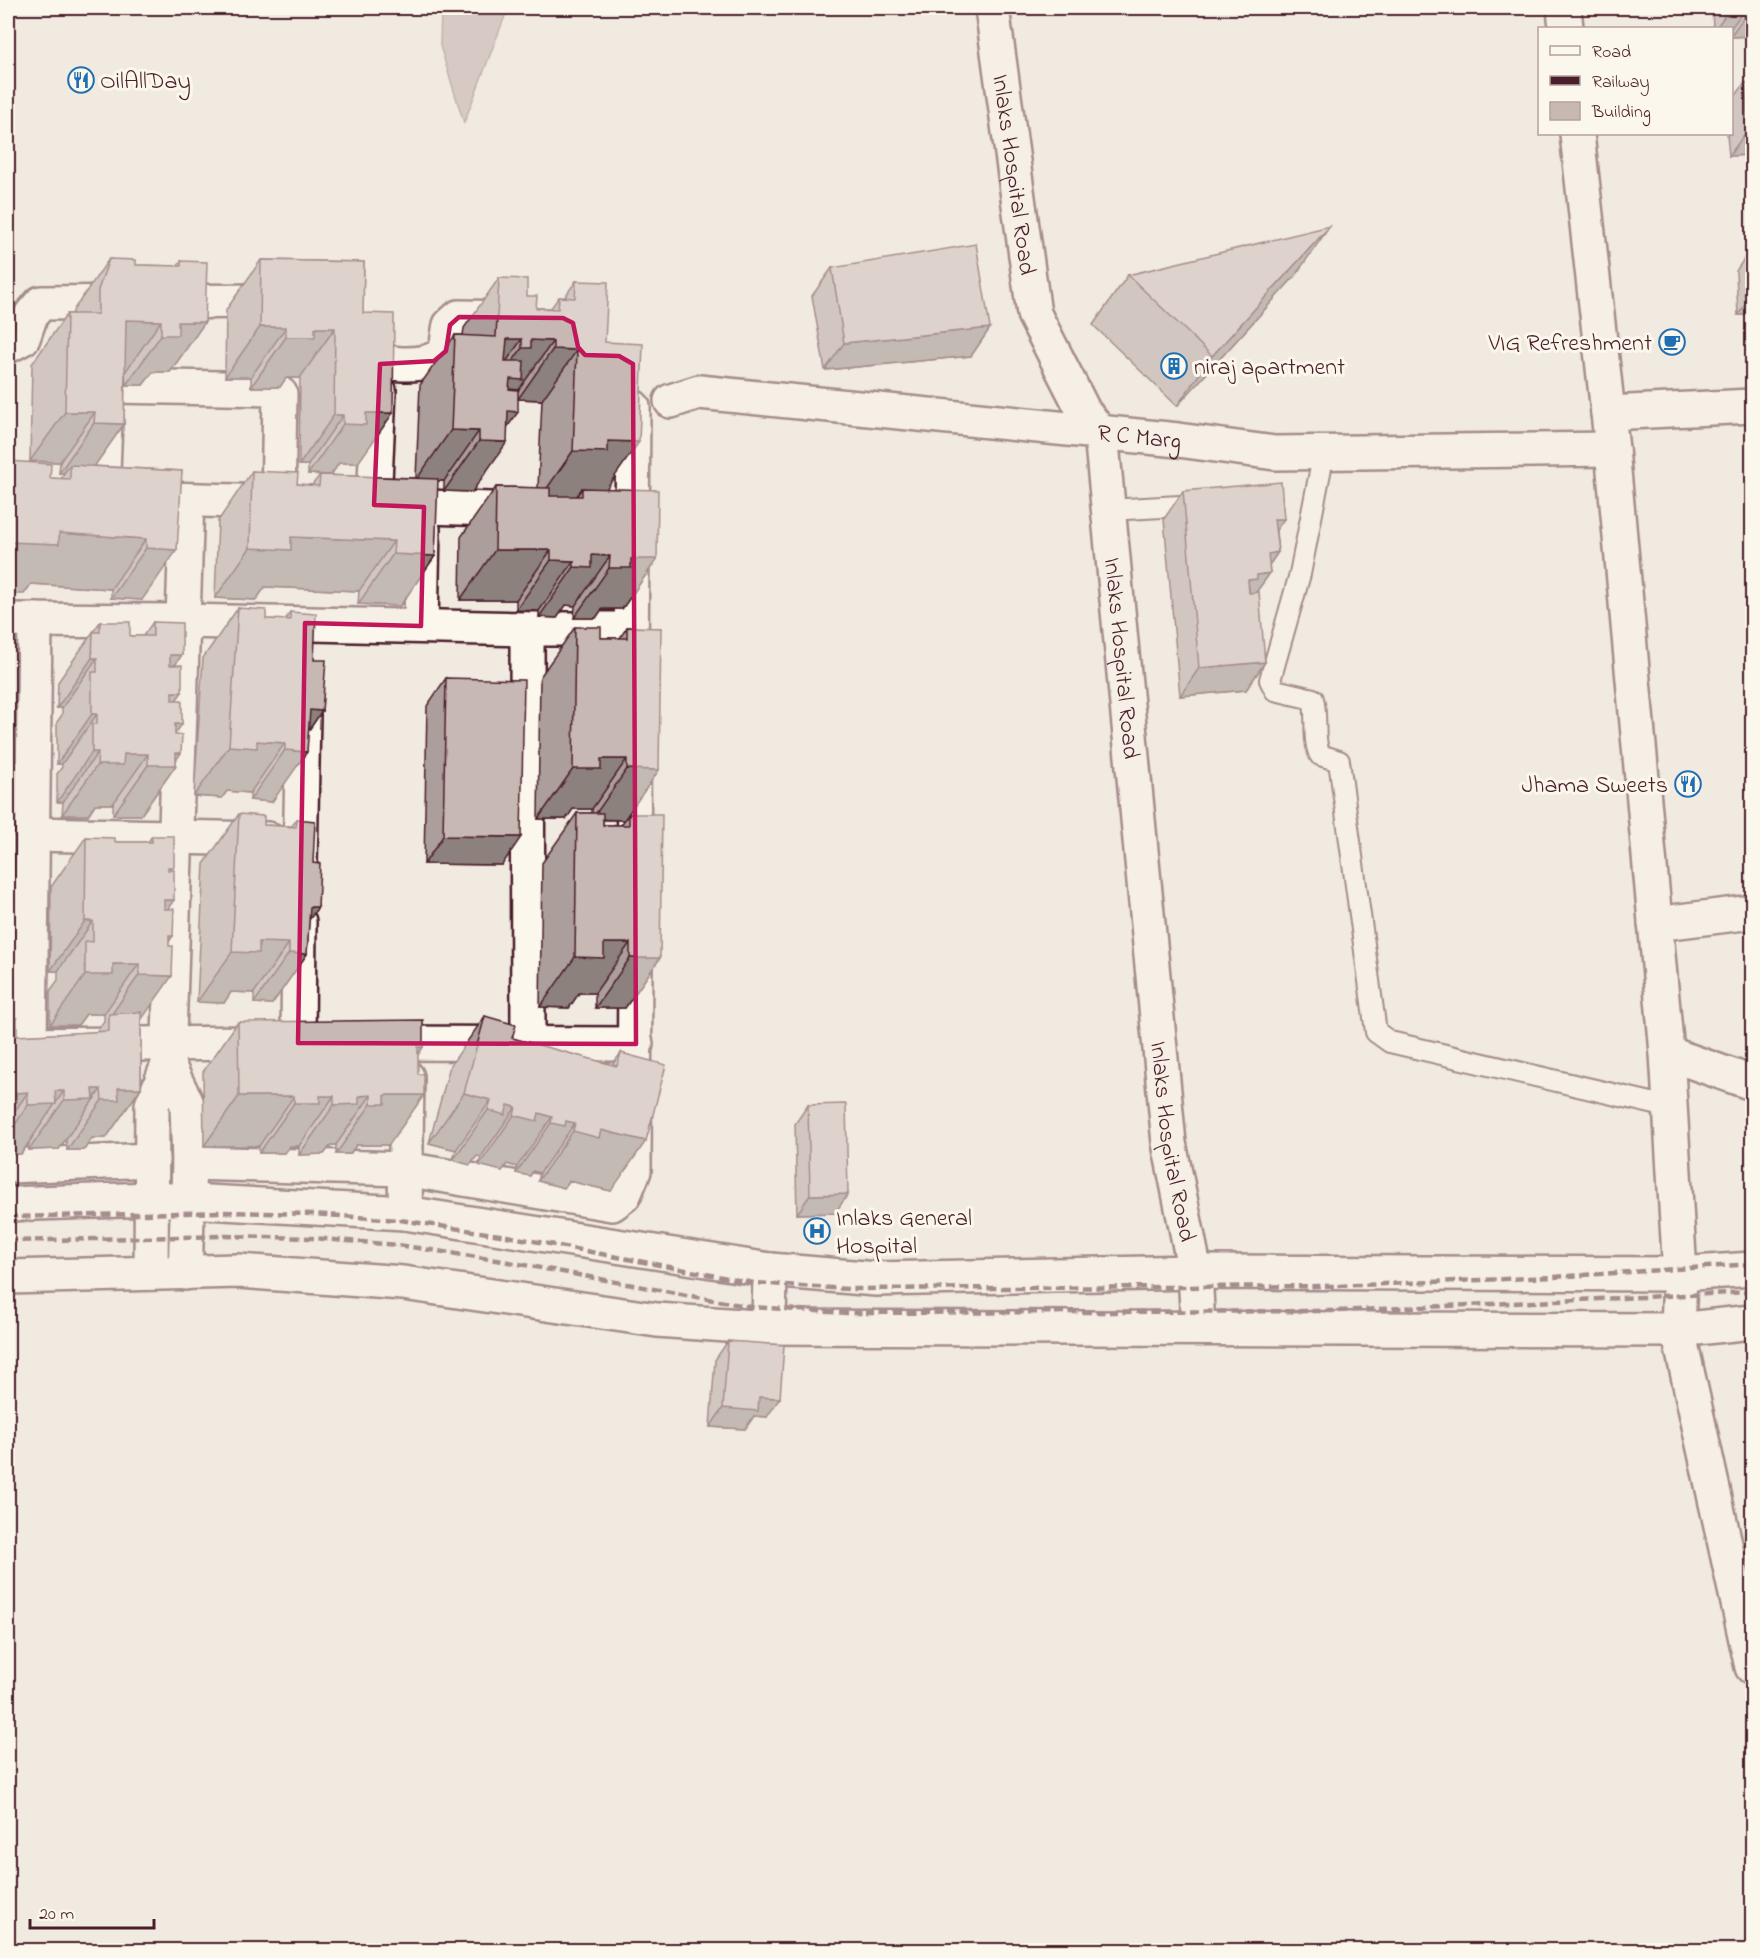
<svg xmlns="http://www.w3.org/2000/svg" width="1760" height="1958" font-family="'Indie Flower',sans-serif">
<rect width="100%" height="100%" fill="#f0eae0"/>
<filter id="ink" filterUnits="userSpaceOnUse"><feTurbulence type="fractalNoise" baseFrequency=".0167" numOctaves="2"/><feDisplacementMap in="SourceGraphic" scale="12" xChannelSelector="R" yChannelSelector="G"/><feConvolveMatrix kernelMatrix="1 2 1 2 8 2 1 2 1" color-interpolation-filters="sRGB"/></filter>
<g filter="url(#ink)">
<polygon fill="#b8a4a2" stroke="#8c6f72" stroke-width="1.5" points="441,8 508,8 464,123 440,46"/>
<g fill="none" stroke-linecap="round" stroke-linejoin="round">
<g stroke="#4a1f2b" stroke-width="24">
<g id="service">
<path d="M 1324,452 L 1300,574 L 1270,680 L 1275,690 L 1313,699 C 1318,717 1312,739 1320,755 L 1339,761 L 1376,1032 L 1390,1042 L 1668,1107"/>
<polyline points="1108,510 1198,505"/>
</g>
</g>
<g stroke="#4a1f2b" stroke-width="38">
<g id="minor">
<path id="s1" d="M 992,8 L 1034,314 L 1084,412 L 1101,433 L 1169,1143 L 1195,1272 L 1198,1327"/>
<polyline points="8,346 23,338 31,315 41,303 276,301"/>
<path d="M 350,353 C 370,363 429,372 444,352 C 448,346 448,332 450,325 L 459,317 L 517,318"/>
<path id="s2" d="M 671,401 L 699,392 L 1178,440 L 1275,453 L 1612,449"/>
<polyline points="1608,413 1752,406"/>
<polyline points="102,497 106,395 113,386 272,389 280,394 278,503"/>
<polyline points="165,499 276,502"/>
<polyline points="374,505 379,390"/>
<polyline points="393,506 527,510"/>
<polyline points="8,620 183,621 527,629"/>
<polyline points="421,626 423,529"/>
<polyline points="631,671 633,407"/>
<polyline points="633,761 634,860"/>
<polyline points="32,834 268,839"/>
<polyline points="300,865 303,715"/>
<polyline points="1655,924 1752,912"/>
<polyline points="298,1043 299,922"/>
<polyline points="377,1043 636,1044"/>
<polyline points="528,1044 527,629 631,629"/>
<polyline points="8,1045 268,1043"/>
<polyline points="30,1045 35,620"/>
<polyline points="168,1065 187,1104 189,1163 185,1273"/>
<polyline points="189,1163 405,1169 612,1204 624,1195 634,1171 635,950"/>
<polyline points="8,1166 152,1160"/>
<polyline points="405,1213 407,1077"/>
<polyline points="151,1273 152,1105 168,1065 187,500"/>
<polyline points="1678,1330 1752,1667"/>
</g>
</g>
<g stroke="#4a1f2b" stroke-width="38">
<g id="secondary">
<polyline points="1564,8 1566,28"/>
<polyline points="1577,134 1612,449 1667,1053 1680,1274 1678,1330"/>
<polyline points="1667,1053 1752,1083"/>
<polyline points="8,1204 152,1199 405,1213 770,1270 876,1279 1195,1272 1680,1274 1752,1269"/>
<polyline points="8,1277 238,1271 403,1283 657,1320 755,1327 1678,1330 1752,1322"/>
<polyline points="769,1327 770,1270"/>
</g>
</g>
<use href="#service" stroke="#fbf7ec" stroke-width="20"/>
<use href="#minor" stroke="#fbf7ec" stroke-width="33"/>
<use href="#secondary" stroke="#fbf7ec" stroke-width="33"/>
<g stroke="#4a1f2b" stroke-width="4.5" stroke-dasharray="9 4.5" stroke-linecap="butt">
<polyline points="8,1217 224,1212 311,1214 400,1220 507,1236 754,1283 848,1289 1336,1286 1553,1277 1752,1264"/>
<polyline points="8,1241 224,1236 311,1238 398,1245 503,1261 751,1307 847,1313 1337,1311 1752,1292"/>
</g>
</g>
<g fill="#ac9e9a" stroke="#4a1f2b" stroke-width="1.5">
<polygon points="1712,8 1752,8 1752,36 1731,37 1731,28 1713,28"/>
<polygon points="1745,83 1752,155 1729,156 1727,134 1731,134 1731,102"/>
<polygon points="1752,247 1752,315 1738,315 1736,271"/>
<polygon points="109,259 136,265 177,266 181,261 205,322 170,372 153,372 143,385 126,385 125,371 124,424 94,466 182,471 142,600 111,598 111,589 31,584 24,594 50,478 61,479 64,473 59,473 60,462 30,461 32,364 67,314 72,314 74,309"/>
<polygon points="261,260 364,262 358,463 339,463 331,475 308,474 308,465 299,465 300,378 286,378 280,387 251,387 251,377 225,377 226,310"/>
<polygon points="832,268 990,328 971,356 825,370 812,296"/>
<polygon points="1128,275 1295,276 1177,406 1093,325"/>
<polygon points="499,278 527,296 536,308 551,308 559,297 564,298 576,281 605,342 606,489 657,559 622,609 602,609 596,618 574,618 575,606 566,605 557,618 539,617 539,611 516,610 516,600 460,600 461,537 496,487 538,488 542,400 518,399 507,427 472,492 444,491 444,481 437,481 435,556 400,606 358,604 359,591 265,587 256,600 215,598 218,521 252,471 297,484 312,485 320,475 416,478 420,385 455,335 463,335 464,328"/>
<polygon points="1752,475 1752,514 1750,479"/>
<polygon points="1183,491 1276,531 1278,552 1269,565 1270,573 1256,592 1265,662 1246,690 1180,696 1164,519"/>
<polygon points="238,608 266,619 285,620 290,612 314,660 322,711 309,730 272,802 250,800 250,793 227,791 222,798 194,796 203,658"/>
<polygon points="100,622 130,636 143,636 153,622 175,665 176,700 182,724 175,733 176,765 141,815 113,815 113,804 95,804 88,815 62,815 63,802 57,802 57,774 62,767 62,764 57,764 57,722 62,715 62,708 57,708 58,682"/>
<polygon points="575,627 601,638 620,638 627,627 661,628 624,820 603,820 603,825 621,825 629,814 660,958 625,1008 595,1008 595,993 579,993 569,1008 540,1007 542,863 577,813 592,813 592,809 573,809 566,819 538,819 540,677"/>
<polygon points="446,678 502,865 424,864 427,706"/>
<polygon points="239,814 264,825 292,826 297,819 313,863 318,907 309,920 307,954 272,1004 254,1003 254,993 231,992 224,1003 197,1002 204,864"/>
<polygon points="152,836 171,870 168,909 169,942 141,1020 141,1088 106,1138 92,1138 84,1150 67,1150 66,1139 59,1149 29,1150 29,1142 21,1154 8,1154 8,1018 17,1036 96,1032 104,1021 104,1014 86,1014 78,1025 50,1025 50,991 58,980 58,971 50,971 51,887 86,837 115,842 148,842"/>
<polygon points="485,1016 512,1038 612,1065 621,1053 611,1191 569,1181 564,1188 538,1181 540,1173 533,1171 530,1176 516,1173 517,1167 507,1164 502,1171 479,1165 481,1157 477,1156 470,1165 453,1160 456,1150 429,1143 450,1066"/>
<polygon points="238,1022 423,1047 418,1055 389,1145 356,1145 350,1154 336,1154 336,1145 331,1145 324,1154 299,1155 299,1146 290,1146 285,1153 259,1153 259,1146 204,1146 203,1072"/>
<polygon points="808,1105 835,1213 797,1214 795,1124"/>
<polygon points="728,1341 767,1417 754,1416 745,1429 710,1427 715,1360"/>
</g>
<g fill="#8c817d" stroke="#4a1f2b" stroke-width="1.5">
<polygon points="1730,8 1746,8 1731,28 1716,28"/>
<polygon points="1752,9 1752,36 1731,37 1731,35 1749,10"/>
<polygon points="1748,129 1752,129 1752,155 1729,156"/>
<polygon points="1330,226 1295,276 1177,406 1212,356"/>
<polygon points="1752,295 1752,315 1738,315"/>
<polygon points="126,320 161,321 126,371 91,370"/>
<polygon points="178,322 205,322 170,372 153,372 143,385 126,385 161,335"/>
<polygon points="260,327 286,327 251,377 225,377"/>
<polygon points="315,328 335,328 300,378 286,378 280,387 251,387 286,337"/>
<polygon points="990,328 971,356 825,370 844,343"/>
<polygon points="507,339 522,339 487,389"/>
<polygon points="531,340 553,341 518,391 487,398 522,348"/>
<polygon points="553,349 577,350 542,400 518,399"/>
<polygon points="508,411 518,412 497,442 507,442 472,492 444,491 479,441"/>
<polygon points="65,412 95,412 60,462 30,461"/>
<polygon points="366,413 393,413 358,463 339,463 331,475 308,474 343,424"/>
<polygon points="334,415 343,415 308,465 299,465"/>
<polygon points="94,423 124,424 89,474 70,465 64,473 59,473"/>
<polygon points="451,430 479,431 444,481 416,480"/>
<polygon points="608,441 639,442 604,492 582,488 573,502 538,501 573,451"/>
<polygon points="1274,519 1284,519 1265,546"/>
<polygon points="59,533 146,539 111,589 31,584 24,594 8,594 8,542"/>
<polygon points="291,537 394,541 359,591 265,587 256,600 215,598 250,548"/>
<polygon points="146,548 177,550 142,600 111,598"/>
<polygon points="495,550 551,550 516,600 460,600"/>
<polygon points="1278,552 1263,574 1270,573 1250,601 1248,580 1268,554"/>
<polygon points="393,554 435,556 400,606 358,604"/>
<polygon points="592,555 610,556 575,606 566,605 557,618 539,617 574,567"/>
<polygon points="631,559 657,559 622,609 602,609 596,618 574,618 609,568"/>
<polygon points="551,560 574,561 539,611 516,610"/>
<polygon points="170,655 182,655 147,705"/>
<polygon points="92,658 97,658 62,708 57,708"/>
<polygon points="1265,662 1246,690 1180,696 1199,668"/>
<polygon points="172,692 182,692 147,742"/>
<polygon points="310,710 322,711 294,751 307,752 272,802 250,800 285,750"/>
<polygon points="92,714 97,714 62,764 57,764"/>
<polygon points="175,724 182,724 153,765 176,753 181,753 173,765 176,765 141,815 113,815 148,765"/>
<polygon points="257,741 285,743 250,793 227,791 222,798 194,796 229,746"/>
<polygon points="92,752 98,752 63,802 57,802"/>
<polygon points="124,754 148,754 113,804 95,804 88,815 62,815 97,765"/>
<polygon points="601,759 627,759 592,809 573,809 566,819 538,819 573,769"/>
<polygon points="627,769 659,770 624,820 592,819"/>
<polygon points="443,836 521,837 502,865 424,864"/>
<polygon points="164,900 174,900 139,950"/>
<polygon points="310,907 318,907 289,949 289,943 254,993 231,992 224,1003 197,1002 232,952 259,942"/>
<polygon points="85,921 93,921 58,971 50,971"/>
<polygon points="169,936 173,936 146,975 172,976 137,1026 109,1018 139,975"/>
<polygon points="604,943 630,943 595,993 579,993 569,1008 540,1007 575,957"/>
<polygon points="289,953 307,954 272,1004 254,1003"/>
<polygon points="630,958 660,958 625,1008 595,1008"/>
<polygon points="113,964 139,964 104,1014 86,1014 78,1025 50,1025 85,975"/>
<polygon points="418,1047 423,1047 389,1095 424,1095 389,1145 356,1145 350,1154 336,1154 371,1104"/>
<polygon points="118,1088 141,1088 106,1138 92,1138 84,1150 67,1150 102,1100"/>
<polygon points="93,1089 101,1089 59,1149 29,1150 64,1100"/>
<polygon points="55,1091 64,1091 21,1154 8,1154 8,1135 28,1105"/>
<polygon points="28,1092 8,1121 8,1103 16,1093"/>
<polygon points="464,1093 491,1100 456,1150 429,1143"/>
<polygon points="371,1095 336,1145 331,1145 324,1154 299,1155 334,1105 359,1096"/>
<polygon points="239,1096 294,1096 259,1146 204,1146"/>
<polygon points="320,1096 334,1096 299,1146 290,1146 285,1153 259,1153 294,1103"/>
<polygon points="508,1105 516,1107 481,1157 477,1156 470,1165 453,1160 488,1110"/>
<polygon points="539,1113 552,1117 517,1167 507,1164 502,1171 479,1165 514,1115"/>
<polygon points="566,1121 575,1123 540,1173 533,1171 530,1176 516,1173 551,1123"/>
<polygon points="601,1130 646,1141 611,1191 569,1181 564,1188 538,1181 573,1131"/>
<polygon points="848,1194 835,1213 797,1214 810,1195"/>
<polygon points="759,1397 780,1398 767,1417 754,1416 745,1429 710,1427 723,1408"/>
</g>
<g fill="#c8b8b3" stroke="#4a1f2b" stroke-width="1.5">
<polygon points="1752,82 1752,129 1748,129 1745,83"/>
<polygon points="1330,226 1212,356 1128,275"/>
<polygon points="976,244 990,328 844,343 832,268"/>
<polygon points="109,259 136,260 136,265 181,266 181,261 207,262 205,322 178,322 178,335 161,335 161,321 126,320 124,424 94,423 95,412 65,412 67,314 98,314 98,290"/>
<polygon points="261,260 364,262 363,313 394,314 393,413 366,413 366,425 343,424 343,415 334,415 335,328 315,328 315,337 286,337 286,327 260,327"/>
<polygon points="499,278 527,279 527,296 537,296 536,308 558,309 559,297 575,298 576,281 608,282 605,342 643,344 639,442 608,441 608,452 573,451 577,350 553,349 553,341 531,340 531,348 522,348 522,339 507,339 505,361 524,361 523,380 510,379 509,389 518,390 518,412 508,411 507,442 479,441 479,431 451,430 455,335 496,337"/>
<polygon points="8,320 15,320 9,415 8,415"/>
<polygon points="8,461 51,464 50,478 70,479 70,465 182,471 177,550 146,548 146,539 59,533 59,544 8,542"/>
<polygon points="252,471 298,473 297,484 319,486 320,475 438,479 435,556 393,554 394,541 291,537 291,550 250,548"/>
<polygon points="1281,482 1284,519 1274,519 1278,552 1268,554 1270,573 1257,575 1257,579 1248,580 1249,593 1259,592 1265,662 1199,668 1183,491"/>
<polygon points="496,487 550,488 550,496 582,496 582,488 658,490 657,559 631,559 631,568 609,568 610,556 592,555 592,568 574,567 574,561 551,560 551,550 495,550"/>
<polygon points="238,608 266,610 266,619 290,620 290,612 316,614 314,660 326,660 322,711 310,710 307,752 285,750 285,743 257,741 257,748 229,746"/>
<polygon points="100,622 130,622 130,636 153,636 153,622 182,623 182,655 170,655 170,665 182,665 182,692 172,692 172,700 182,700 182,724 175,724 175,735 182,735 181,753 176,753 176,765 148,765 148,754 124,754 123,765 97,765 98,752 92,752 92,724 97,724 97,714 92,714 92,672 97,672 97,658 92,658 93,632 100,632"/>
<polygon points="575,627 601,627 601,638 627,638 627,627 661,628 659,770 627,769 627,759 601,759 601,769 573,769"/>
<polygon points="446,678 524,680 521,837 443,836"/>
<polygon points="577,813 603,813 603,825 629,825 629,814 662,814 660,958 630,958 630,943 604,943 604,958 575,957"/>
<polygon points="239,814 264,816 264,825 296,827 297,819 315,821 313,863 320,864 318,907 310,907 307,954 289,953 289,943 259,942 259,953 232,952"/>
<polygon points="152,836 174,836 174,867 168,867 168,870 174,870 174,900 164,900 164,909 174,909 173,936 169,936 169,946 173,946 172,976 139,975 139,964 113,964 113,975 85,975 85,941 93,942 93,921 85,921 86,837 115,838 115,842 152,842"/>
<polygon points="141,1012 141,1088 118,1088 119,1100 102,1100 101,1089 93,1089 94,1099 64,1100 64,1091 55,1091 56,1104 28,1105 28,1092 16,1093 17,1102 8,1103 8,1018 17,1018 17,1036 109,1031 109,1014"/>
<polygon points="485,1016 516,1025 512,1038 617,1066 621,1053 666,1065 646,1141 601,1130 599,1138 573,1131 575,1123 566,1121 565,1126 551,1123 552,1117 539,1113 537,1121 514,1115 516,1107 508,1105 505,1115 488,1110 491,1100 464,1093"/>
<polygon points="423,1020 423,1047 418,1047 418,1074 424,1074 424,1095 385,1095 385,1104 371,1104 371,1095 359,1096 359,1104 334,1105 334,1096 320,1096 320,1103 294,1103 294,1096 239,1096 238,1022"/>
<polygon points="846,1104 848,1194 810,1195 808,1105"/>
<polygon points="728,1341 784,1345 780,1398 759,1397 758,1411 723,1408"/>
</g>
</g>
<path d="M0 0H1760V1958H0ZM 459,317 L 563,318 L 573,323 L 578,347 L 585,355 L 619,356 L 633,364 L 636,1044 L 298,1043 L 305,623 L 421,626 L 424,507 L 374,505 L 380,364 L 434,361 L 446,351 L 450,325 Z" fill="#f0eae0" fill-opacity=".55" fill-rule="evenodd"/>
<path fill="none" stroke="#c2185b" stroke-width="4.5" stroke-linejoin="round" d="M 459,317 L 563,318 L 573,323 L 578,347 L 585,355 L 619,356 L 633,364 L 636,1044 L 298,1043 L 305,623 L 421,626 L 424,507 L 374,505 L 380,364 L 434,361 L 446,351 L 450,325 Z"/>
<defs>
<g id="restaurant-ring" transform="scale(1.35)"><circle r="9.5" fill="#fbf7ec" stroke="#1f6fb2" stroke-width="1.5"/><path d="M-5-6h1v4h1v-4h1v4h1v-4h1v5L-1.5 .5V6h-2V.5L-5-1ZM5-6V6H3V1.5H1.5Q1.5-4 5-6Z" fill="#1f6fb2"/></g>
<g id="cafe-ring" transform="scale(1.35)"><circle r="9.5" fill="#fbf7ec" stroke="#1f6fb2" stroke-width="1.5"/><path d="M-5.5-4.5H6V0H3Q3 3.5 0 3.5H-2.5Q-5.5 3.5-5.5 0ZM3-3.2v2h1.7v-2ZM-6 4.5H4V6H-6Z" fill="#1f6fb2"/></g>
<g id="building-ring" transform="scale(1.35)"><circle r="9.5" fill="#fbf7ec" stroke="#1f6fb2" stroke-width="1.5"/><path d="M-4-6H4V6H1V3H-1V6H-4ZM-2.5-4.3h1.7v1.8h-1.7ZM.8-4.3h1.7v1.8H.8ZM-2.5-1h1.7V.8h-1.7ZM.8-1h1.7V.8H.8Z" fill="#1f6fb2"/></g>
<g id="hospital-ring" transform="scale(1.35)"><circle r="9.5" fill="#fbf7ec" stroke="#1f6fb2" stroke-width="1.5"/><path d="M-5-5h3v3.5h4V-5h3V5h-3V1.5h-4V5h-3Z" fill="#1f6fb2"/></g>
</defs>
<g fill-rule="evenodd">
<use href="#restaurant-ring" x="81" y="80"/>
<use href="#cafe-ring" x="1672" y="342"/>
<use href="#building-ring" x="1174" y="366"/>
<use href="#restaurant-ring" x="1688" y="784"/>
<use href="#hospital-ring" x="817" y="1231"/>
</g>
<g text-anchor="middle" stroke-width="6" stroke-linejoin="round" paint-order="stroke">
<g font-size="24" fill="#4a1f2b" stroke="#fbf7ec" text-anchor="start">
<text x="100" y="88">OilAllDay</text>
<text x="1652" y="350" text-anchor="end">VIG Refreshment</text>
<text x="1194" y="374">niraj apartment</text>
<text x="1668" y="792" text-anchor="end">Jhama Sweets</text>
<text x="836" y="1225">Inlaks General<tspan x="836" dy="28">Hospital</tspan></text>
</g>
<g font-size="24" fill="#4a1f2b" stroke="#fbf7ec">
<text dy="8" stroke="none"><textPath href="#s1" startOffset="168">Inlaks Hospital Road</textPath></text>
<text dy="8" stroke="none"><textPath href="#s2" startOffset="472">R C Marg</textPath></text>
<text dy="8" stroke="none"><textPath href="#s1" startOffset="672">Inlaks Hospital Road</textPath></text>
<text dy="8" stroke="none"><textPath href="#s1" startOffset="1158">Inlaks Hospital Road</textPath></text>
</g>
</g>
<rect width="1760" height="1958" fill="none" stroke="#fbf7ec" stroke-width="30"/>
<rect x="15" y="15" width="1730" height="1928" fill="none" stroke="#4a1f2b" stroke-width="2" filter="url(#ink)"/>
<rect x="1538" y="27" width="195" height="108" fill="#fbf7ec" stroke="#b4a19f" stroke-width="1.5"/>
<rect x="1550" y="46" width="30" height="9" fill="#fbf7ec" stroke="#b4a19f" stroke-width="1.5"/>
<text x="1592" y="57" font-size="18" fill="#4a1f2b">Road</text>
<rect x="1550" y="76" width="30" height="9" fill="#4a1f2b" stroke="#b4a19f" stroke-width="1.5"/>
<text x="1592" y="87" font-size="18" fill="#4a1f2b">Railway</text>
<rect x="1550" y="102" width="30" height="18" fill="#c8b8b3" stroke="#b4a19f" stroke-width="1.5"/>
<text x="1592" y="117" font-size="18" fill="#4a1f2b">Building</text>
<path d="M30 1919v9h124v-9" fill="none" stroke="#4a1f2b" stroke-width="3"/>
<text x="39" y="1919" font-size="18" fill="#4a1f2b" stroke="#fbf7ec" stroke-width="4.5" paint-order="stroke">20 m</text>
</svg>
